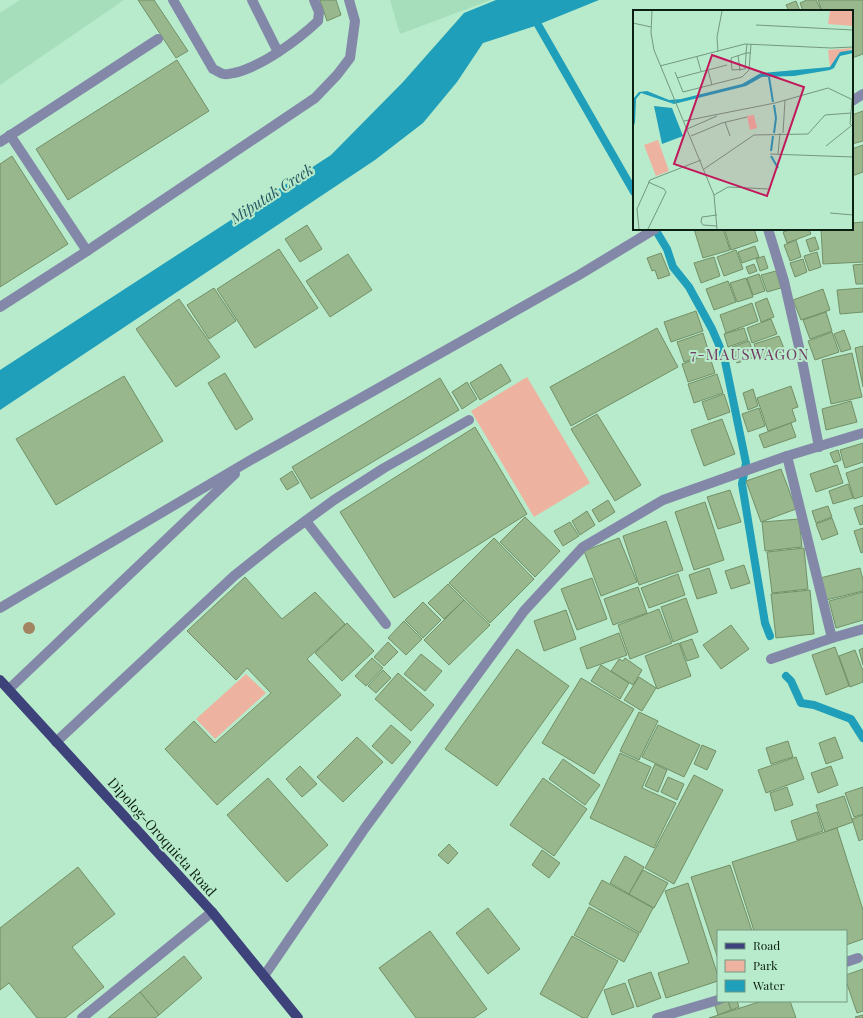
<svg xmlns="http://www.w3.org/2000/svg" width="863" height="1018" font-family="'Playfair Display',serif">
<rect width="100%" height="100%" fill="#b8ebcb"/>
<g fill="#a6debb">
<polygon points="20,0 124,0 0,85 0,13"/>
<polygon points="390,0 491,0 400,34"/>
</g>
<g fill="#eeb2a0">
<polygon points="527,377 590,483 534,517 471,411"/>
<polygon points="246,674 266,693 215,739 196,719"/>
</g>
<polygon fill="#1f9fba" points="496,0 599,0 535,26 483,43 457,82 423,123 375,160 0,410 0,370 331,155 403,82 464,13"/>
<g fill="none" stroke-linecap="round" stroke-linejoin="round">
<g stroke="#1f9fba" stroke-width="8">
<polyline points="533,16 634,192"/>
<polyline points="655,229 667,249 673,267 689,287 712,329 719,345 725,361 746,463 742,484 765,623 770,636"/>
<polyline points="786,676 791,681 801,703 814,705 851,719 863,738"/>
</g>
</g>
<g fill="#98b78c" stroke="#739067">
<polygon points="138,0 154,0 188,51 176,58"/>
<polygon points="320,0 336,0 341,15 327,21"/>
<polygon points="807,0 816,0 821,10 803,11 800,3"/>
<polygon points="818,0 863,0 863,54 852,58 852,11 822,11"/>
<polygon points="796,1 800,11 789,11 786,5"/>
<polygon points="177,60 209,111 68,200 36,149"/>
<polygon points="863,111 863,141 852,144 852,115"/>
<polygon points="863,145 863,172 852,176 852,149"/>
<polygon points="12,156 68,244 0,287 0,164"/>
<rect x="852" y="190" width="1" height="30"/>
<polygon points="863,222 863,262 823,264 821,229 852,229 852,223"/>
<polygon points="307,225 322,249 300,262 285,239"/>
<polygon points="694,229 723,229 730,250 703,258"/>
<polygon points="732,229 754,229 758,241 731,250 725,231"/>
<polygon points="793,229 809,229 811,234 787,243 783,232"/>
<polygon points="815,237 819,249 810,252 806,240"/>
<polygon points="796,240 801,257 790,261 784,245"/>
<polygon points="755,246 759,257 742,263 738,252"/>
<polygon points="279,249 318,308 255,348 217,289"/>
<polygon points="736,250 743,269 724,276 717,257"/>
<polygon points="817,252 821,267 809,271 804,256"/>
<polygon points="661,253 670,275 658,279 655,270 652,271 647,258"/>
<polygon points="348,254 372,290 330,317 306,281"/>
<polygon points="764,256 768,268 760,271 756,259"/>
<polygon points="714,257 720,276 701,283 694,263"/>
<polygon points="803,259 807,272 795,277 790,263"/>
<polygon points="754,264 757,271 749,274 746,267"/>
<polygon points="863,264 863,284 856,284 853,265"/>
<polygon points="776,271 781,288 767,292 761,275"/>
<polygon points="759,274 765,291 753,295 747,278"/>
<polygon points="746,278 753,297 737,302 730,283"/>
<polygon points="728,281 736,302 714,310 706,289"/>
<polygon points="214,288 236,321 209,339 187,305"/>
<polygon points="863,288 863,312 840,314 837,290"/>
<polygon points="823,289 830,310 801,320 793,300"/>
<polygon points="767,298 774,317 761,322 755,303"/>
<polygon points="179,299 220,357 176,387 136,329"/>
<polygon points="752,303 758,321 726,333 720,315"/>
<polygon points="696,311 703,331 671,342 664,322"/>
<polygon points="826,312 832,331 810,339 803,320"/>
<polygon points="771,319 777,334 752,343 747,328"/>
<polygon points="657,328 678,367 571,426 550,387"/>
<polygon points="744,328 748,340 728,347 724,334"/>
<polygon points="844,330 851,349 841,352 834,334"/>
<polygon points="832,332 839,352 815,360 808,341"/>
<polygon points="703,333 709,353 684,362 677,342"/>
<polygon points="779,336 785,351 759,359 754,344"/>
<polygon points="749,341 755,357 737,363 732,347"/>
<polygon points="863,346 863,387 855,348"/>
<polygon points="852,353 862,397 831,404 822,360"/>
<polygon points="709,354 715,373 688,382 682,364"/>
<polygon points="501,364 511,381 480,400 470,383"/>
<polygon points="225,373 253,419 236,430 208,383"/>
<polygon points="717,374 723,393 694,403 688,384"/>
<polygon points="124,376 163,441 56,505 16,439"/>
<polygon points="440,378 459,410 311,499 292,467"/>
<polygon points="467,382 477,399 462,409 452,392"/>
<polygon points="791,386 798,407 792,409 796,421 768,431 757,398"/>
<polygon points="753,389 758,406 748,410 743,393"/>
<polygon points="724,394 730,412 708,420 702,402"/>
<polygon points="851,401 857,422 826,430 822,409"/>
<polygon points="759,408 765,426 748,432 742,414"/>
<polygon points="597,414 641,485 615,501 571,429"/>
<polygon points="722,419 735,454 704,466 691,430"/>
<polygon points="791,423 796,437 764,448 759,435"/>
<polygon points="475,427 527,514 394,598 340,512"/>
<polygon points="863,443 863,462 845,468 840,450"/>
<polygon points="838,450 841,460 834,463 830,453"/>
<polygon points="837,465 843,483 816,492 810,474"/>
<polygon points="863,467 863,496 854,499 846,473"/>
<polygon points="781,469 796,509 761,522 746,481"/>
<polygon points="292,471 299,483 287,490 280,479"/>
<polygon points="848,484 853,498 833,504 829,491"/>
<polygon points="730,490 741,522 718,529 707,497"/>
<polygon points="608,500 615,512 599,522 592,510"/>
<polygon points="705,502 724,560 694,570 675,512"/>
<polygon points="863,505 863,524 860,525 854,508"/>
<polygon points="828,506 832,517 816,523 812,511"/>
<polygon points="587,511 595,525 580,535 572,521"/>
<polygon points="525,517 560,551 535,577 500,542"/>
<polygon points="832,518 838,534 822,540 816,524"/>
<polygon points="799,519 802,547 765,551 762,522"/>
<polygon points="666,521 683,570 639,585 623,536"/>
<polygon points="570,522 579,536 563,546 554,531"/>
<polygon points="863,528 863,552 861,553 854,531"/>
<polygon points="494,538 534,579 490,623 449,583"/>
<polygon points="619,538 637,582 601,596 584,551"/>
<polygon points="804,548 808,589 772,593 767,552"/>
<polygon points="744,565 750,583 731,589 725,571"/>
<polygon points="709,568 717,593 697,599 689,575"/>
<polygon points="860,568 863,580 863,591 826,600 820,578"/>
<polygon points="678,574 685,595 649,608 641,588"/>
<polygon points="245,577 282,619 315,592 345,624 307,659 341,695 217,805 165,749 194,721 215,743 271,693 247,668 236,680 187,631"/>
<polygon points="592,578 607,619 577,630 561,589"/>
<polygon points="448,584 464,600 444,619 428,603"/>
<polygon points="638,587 647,613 613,625 604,599"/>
<polygon points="810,590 814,634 776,638 771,594"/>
<polygon points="863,592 863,620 836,628 829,601"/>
<polygon points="686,598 698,632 673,642 661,607"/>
<polygon points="464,600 490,625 449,665 424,640"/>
<polygon points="423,602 441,620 423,638 405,620"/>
<polygon points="659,609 672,643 630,659 618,625"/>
<polygon points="566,610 576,639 544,651 534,621"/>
<polygon points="404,621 422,639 406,655 388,638"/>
<polygon points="347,623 374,651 342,681 315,653"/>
<polygon points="731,625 749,649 721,669 703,645"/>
<polygon points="619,633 627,655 587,669 580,648"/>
<polygon points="692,639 699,657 687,661 680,643"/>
<polygon points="388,642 398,652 384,666 374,657"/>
<polygon points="679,643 691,676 657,689 645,656"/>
<polygon points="835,647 849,686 826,695 812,655"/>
<polygon points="863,648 863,665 859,650"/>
<polygon points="517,649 569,686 497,786 445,749"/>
<polygon points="855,650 863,671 863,682 850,687 839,656"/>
<polygon points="421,654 442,671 425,691 404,674"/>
<polygon points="372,658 383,668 366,686 355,676"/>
<polygon points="625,658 642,670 633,685 611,671 619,659 623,661"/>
<polygon points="601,665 629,683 620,699 591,681"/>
<polygon points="383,670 391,678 376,693 368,686"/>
<polygon points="398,673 434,705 411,731 375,699"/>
<polygon points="639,677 656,688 642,711 624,700"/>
<polygon points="581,678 634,709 594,774 542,743"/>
<polygon points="639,712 658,721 639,760 620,751"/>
<polygon points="391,725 411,742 392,764 372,746"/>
<polygon points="658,725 700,745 684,777 642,757"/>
<polygon points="357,737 383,762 343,802 317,777"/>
<polygon points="835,737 843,758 826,764 819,743"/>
<polygon points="788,741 793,757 771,764 766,748"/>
<polygon points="702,745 716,751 707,770 694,764"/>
<polygon points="620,753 651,767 642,788 676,803 654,848 590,818"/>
<polygon points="796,757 804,779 766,793 758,770"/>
<polygon points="563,759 600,785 585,805 549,779"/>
<polygon points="655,764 667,770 658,792 645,786"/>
<polygon points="300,766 317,784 302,797 286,779"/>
<polygon points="831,766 838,785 818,793 811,773"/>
<polygon points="694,775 723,790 674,884 645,868"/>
<polygon points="668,777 684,784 677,800 661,792"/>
<polygon points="268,778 328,845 287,882 227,815"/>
<polygon points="543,778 587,809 554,856 510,825"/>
<polygon points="787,787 793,805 775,811 770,793"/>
<polygon points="863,787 863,814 854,817 845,793"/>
<polygon points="844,796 853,822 825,832 816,805"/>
<polygon points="817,812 823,831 797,840 791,821"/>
<polygon points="863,815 863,839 859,841 852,819"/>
<polygon points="837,828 863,910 863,939 846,945 846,931 754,931 732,862"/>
<polygon points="449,844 458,853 448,864 438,855"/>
<polygon points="542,850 560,863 549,878 532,865"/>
<polygon points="625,856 644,867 629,894 610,883"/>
<polygon points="730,865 752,931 718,931 718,959 691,877"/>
<polygon points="78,867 115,914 72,947 104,987 65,1018 37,1018 9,983 0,990 0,928"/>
<polygon points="643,870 668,883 654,908 629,894"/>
<polygon points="602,880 653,908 640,933 589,904"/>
<polygon points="688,883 718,976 718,981 666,998 658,973 689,963 665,891"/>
<polygon points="589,907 639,934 624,962 574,935"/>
<polygon points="488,908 520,949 488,974 456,933"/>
<polygon points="430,931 487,1009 474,1018 416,1018 379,968"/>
<polygon points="572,936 618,961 587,1018 583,1018 540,994"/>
<polygon points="184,956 202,978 159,1015 140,992"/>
<polygon points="863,969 863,1011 857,1013 846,981 846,975"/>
<polygon points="651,972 661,998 637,1007 628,980"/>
<polygon points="625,983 634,1007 612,1015 604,990"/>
<polygon points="140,992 159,1015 155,1018 108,1018"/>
<polygon points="728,1001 737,1001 739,1007 731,1010"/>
<polygon points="728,1001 731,1010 718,1015 715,1005"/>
<polygon points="762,1001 790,1001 796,1018 709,1018"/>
<polygon points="863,1015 863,1018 856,1018 855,1017"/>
</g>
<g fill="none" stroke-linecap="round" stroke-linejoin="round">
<g stroke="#8388a9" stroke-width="10">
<path d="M 173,0 L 213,69 C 216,70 221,74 224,74 C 227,75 231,73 234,73 C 261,67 298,40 318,21 L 319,12 L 314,0"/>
<polyline points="252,0 278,52"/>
<polyline points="10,135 87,251"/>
<polyline points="0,142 158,39"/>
<polyline points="0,307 87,251 315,98 337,75 350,58 355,21 349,0"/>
<polyline points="306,521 386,624"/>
<polyline points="56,742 234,576 278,541 334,500 384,468 469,420"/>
</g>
<g stroke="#8388a9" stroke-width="10">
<polyline points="852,101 863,94"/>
<polyline points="768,229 784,281 802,360 819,447"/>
<polyline points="787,456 832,638"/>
<polyline points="0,608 249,461 579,275 655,229"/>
<polyline points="771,659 832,638 863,629"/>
<polyline points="9,689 235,474"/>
<polyline points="846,962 858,958"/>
<polyline points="264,976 365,828 524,611 583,547 663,500 787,456 863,433"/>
<polyline points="82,1018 212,912"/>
<polyline points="657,1018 718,1000"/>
</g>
<polyline stroke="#3d427a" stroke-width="10" points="0,680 212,912 298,1018"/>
</g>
<circle fill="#a28362" cx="29" cy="628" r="6"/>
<g text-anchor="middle" stroke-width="4" stroke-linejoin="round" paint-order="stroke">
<g font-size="14" fill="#0b1f13" stroke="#b8ebcb">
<text transform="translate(162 837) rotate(48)" y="5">Dipolog-Oroquieta Road</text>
</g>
<g font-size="15" font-style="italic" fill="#255662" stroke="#b8ebcb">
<text transform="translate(272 194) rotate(-33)" y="5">Miputak Creek</text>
</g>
<g font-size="15" letter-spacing="1" fill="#713863" stroke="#b8ebcb">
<text x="750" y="360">7-MAUSWAGON</text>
</g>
</g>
<g transform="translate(633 10)">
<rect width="220" height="220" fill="#b8ebcb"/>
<path d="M 197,1 L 220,1 L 220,16 L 195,14 ZM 220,38 L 203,48 L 201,55 L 197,57 L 195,40 ZM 121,105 L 124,118 L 117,120 L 114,106 ZM 25,130 L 36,161 L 23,166 L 11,135 Z" fill="#eeb2a0"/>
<path d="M 220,40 L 220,43 L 207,46 L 201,58 L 197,60 L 161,66 L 129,67 L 113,76 L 41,94 L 8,83 L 3,89 L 2,112 L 0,119 L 1,88 L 6,82 L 14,81 L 36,90 L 48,89 L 109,74 L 128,63 L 197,57 L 207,42 ZM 21,96 L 39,98 L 50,126 L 29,134 Z" fill="#1f9fba"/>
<path fill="none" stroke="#1f9fba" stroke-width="2" d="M 136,67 L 140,92M 141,95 L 143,108 L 141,123M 138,141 L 140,126M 138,146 L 145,158"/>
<path fill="none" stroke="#739981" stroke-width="1" d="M 19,1 L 18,23 L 21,40 L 81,185 L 84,219M 0,13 L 18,17M 123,15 L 220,20M 114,34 L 113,43 L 113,46 L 112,59 L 99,60 L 98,48 L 113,43 L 118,43M 85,42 L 84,27 L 89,1M 105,45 L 107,61M 64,47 L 68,61M 27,56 L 112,34 L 198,38 L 220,37M 75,60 L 79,75M 42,62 L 50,82 L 109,67 L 116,60 L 118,34M 44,68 L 94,55M 219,90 L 217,114 L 220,117M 51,111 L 142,93 L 195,78 L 220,90M 92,112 L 97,126M 54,119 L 84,106M 150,123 L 152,90M 58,126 L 89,113 L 114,107M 193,136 L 218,116M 137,144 L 220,147M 145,144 L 147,123M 71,159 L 121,125 L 175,124 L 192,105 L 218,103M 81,185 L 95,177 L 136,179M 197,203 L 220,205M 84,205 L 69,207 L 68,212 L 70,215 L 84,216M 6,219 L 4,199 L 17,170 L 68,150M 15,219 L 33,182 L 31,179 L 15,172"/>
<path fill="#c2185b" fill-opacity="0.15" stroke="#c2185b" stroke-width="2" d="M 79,45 L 171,77 L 134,186 L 41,154 Z"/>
<rect width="220" height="220" fill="none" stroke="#0b1f13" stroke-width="2"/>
</g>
<rect x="717" y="930" width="130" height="72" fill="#b8ebcb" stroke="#739981"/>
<rect x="725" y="943" width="20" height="6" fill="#3d427a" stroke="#739981"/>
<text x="753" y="950" font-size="12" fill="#0b1f13">Road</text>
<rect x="725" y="960" width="20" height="12" fill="#eeb2a0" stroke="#739981"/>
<text x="753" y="970" font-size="12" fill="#0b1f13">Park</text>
<rect x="725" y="980" width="20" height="12" fill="#1f9fba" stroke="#739981"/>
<text x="753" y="990" font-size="12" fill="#0b1f13">Water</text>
</svg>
